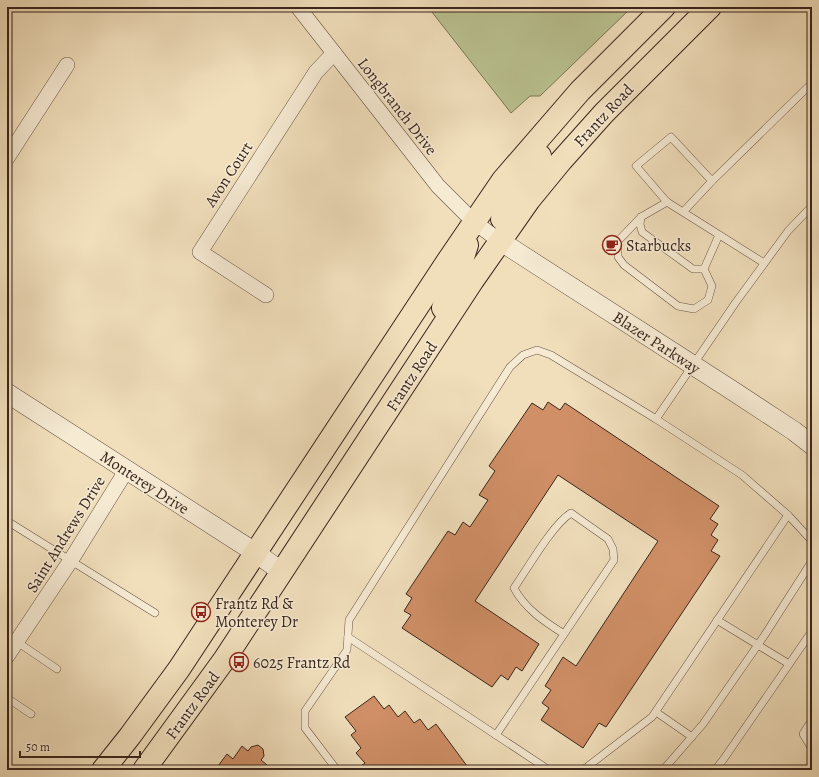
<svg xmlns="http://www.w3.org/2000/svg" width="819" height="777" font-family="Alegreya,serif">
<rect width="100%" height="100%" fill="#f1dfbc"/>
<filter id="stains"><feTurbulence type="fractalNoise" baseFrequency=".005" numOctaves="4"/><feColorMatrix values="0 0 0 0 .2 0 0 0 0 .09 0 0 0 0 .02 0 0 0 .5 -.17"/></filter>
<radialGradient id="worn" r=".72"><stop offset=".6" stop-color="#630" stop-opacity="0"/><stop offset="1" stop-color="#630" stop-opacity=".3"/></radialGradient>
<polygon fill="#bac291" stroke="#7a7456" points="428,7 632,7 540,96 530,96 511,113"/>
<g fill="#d08f66" stroke="#39251c">
<polygon points="548,402 560,410 565,403 719,506 710,519 718,524 711,535 718,540 711,551 720,556 606,727 599,723 583,748 541,720 549,708 542,703 551,690 545,686 563,657 576,666 658,541 558,475 475,601 539,644 522,671 516,667 508,680 501,675 492,687 402,628 411,615 404,611 412,598 406,594 448,531 455,535 463,522 470,527 488,500 479,495 495,471 489,466 532,403 543,410"/>
<polygon points="374,696 384,709 389,705 398,717 405,711 414,723 420,719 428,730 436,724 470,770 356,770 365,763 356,753 361,748 351,735 356,731 345,717"/>
<polygon points="258,745 263,749 264,756 261,760 267,765 262,770 215,770 227,754 233,759 242,746 248,751 251,747"/>
</g>
<g fill="none" stroke-linecap="round" stroke-linejoin="round">
<g stroke="#675444" stroke-width="8">
<g id="service">
<polyline points="712,181 812,83"/>
<polyline points="667,202 641,217 618,241 618,257 624,265 678,306 694,309 708,300 712,286 704,269 719,235"/>
<polyline points="683,212 712,181 671,137 636,166 667,202 764,263"/>
<polyline points="641,217 640,224 642,232 693,269 704,269"/>
<polyline points="656,419 736,302 788,231 812,206"/>
<polyline points="788,515 812,541"/>
<polyline points="7,521 155,613"/>
<polyline points="717,620 789,664"/>
<polyline points="7,635 57,669"/>
<polyline points="348,637 549,770"/>
<polyline points="7,698 31,714"/>
<polyline points="656,712 692,737"/>
<polyline points="812,720 803,734 812,749"/>
<path d="M 496,735 L 614,560 L 613,549 L 608,539 L 571,513 C 552,525 528,568 514,588 C 525,609 545,622 564,634"/>
<polyline points="337,770 305,728 305,711 347,650 349,620 510,367 523,355 537,350 551,355 656,419 742,475 788,515 652,717 583,770"/>
<polyline points="663,770 703,724 764,636 812,561"/>
<polyline points="715,770 723,760 812,631"/>
</g>
</g>
<g stroke="#675444" stroke-width="16">
<g id="minor">
<polyline points="298,7 438,186 474,222 500,241"/>
<polyline points="7,158 67,65"/>
<polyline points="266,295 200,252 316,72 334,53"/>
<polyline points="7,656 71,560 126,471"/>
</g>
</g>
<g stroke="#675444" stroke-width="20">
<g id="tertiary">
<polyline points="500,241 730,389 794,431 812,445"/>
<polyline points="7,393 256,553 282,572"/>
</g>
</g>
<g stroke="#39251c" stroke-width="24">
<g id="primary">
<polyline points="502,219 516,192 540,156"/>
<polyline points="443,308 459,270 467,245"/>
<polyline points="103,770 130,736 179,669 447,262 503,180 580,91 664,7"/>
<polyline points="144,770 224,660 473,280 529,200 561,161 604,113 710,7"/>
</g>
</g>
<use href="#service" stroke="#f6ead3" stroke-width="7"/>
<use href="#minor" stroke="#f6ead3" stroke-width="15"/>
<use href="#tertiary" stroke="#f6ead3" stroke-width="19"/>
<use href="#primary" stroke="#f1dfbc" stroke-width="22"/>
</g>
<defs>
<g id="cafe-ring" transform="scale(1)"><circle r="9.5" fill="#f6ead3" stroke="#8f2418" stroke-width="1.5"/><path d="M-5.5-4.5H6V0H3Q3 3.5 0 3.5H-2.5Q-5.5 3.5-5.5 0ZM3-3.2v2h1.7v-2ZM-6 4.5H4V6H-6Z" fill="#8f2418"/></g>
<g id="bus-ring" transform="scale(1)"><circle r="9.5" fill="#f6ead3" stroke="#8f2418" stroke-width="1.5"/><path d="M-5-6H5V4H4V6H2V4H-2V6H-4V4H-5ZM-3.5-4V0h7V-4ZM-3.5 1.2v1.5H-2V1.2ZM2 1.2v1.5H3.5V1.2Z" fill="#8f2418"/></g>
</defs>
<g fill-rule="evenodd">
<use href="#cafe-ring" x="612" y="245"/>
<use href="#bus-ring" x="201" y="612"/>
<use href="#bus-ring" x="239" y="662"/>
</g>
<g text-anchor="middle" stroke-width="3" stroke-linejoin="round" paint-order="stroke">
<g font-size="16" fill="#39251c" stroke="#f6ead3">
<text transform="translate(398 106) rotate(52)" y="6">Longbranch Drive</text>
<text transform="translate(603 115) rotate(-47)" y="6">Frantz Road</text>
<text transform="translate(228 174) rotate(-57)" y="6">Avon Court</text>
<text transform="translate(657 342) rotate(33)" y="6">Blazer Parkway</text>
<text transform="translate(411 376) rotate(-57)" y="6">Frantz Road</text>
<text transform="translate(145 482) rotate(33)" y="6">Monterey Drive</text>
<text transform="translate(65 534) rotate(-58)" y="6">Saint Andrews Drive</text>
<text transform="translate(192 705) rotate(-54)" y="6">Frantz Road</text>
</g>
<g font-size="16" fill="#39251c" stroke="#f6ead3" text-anchor="start">
<text x="626" y="251">Starbucks</text>
<text x="215" y="609">Frantz Rd &amp;<tspan x="215" dy="18">Monterey Dr</tspan></text>
<text x="253" y="668">6025 Frantz Rd</text>
</g>
</g>
<rect width="819" height="777" fill="none" stroke="#f1dfbc" stroke-width="24"/>
<rect x="8" y="8" width="803" height="761" fill="none" stroke="#39251c" stroke-width="2"/>
<rect x="12" y="12" width="795" height="753" fill="none" stroke="#39251c"/>
<path d="M20 751v6h120v-6" fill="none" stroke="#39251c" stroke-width="2"/>
<text x="26" y="751" font-size="12" fill="#39251c" stroke="#f6ead3" stroke-width="3" paint-order="stroke">50 m</text>
<rect width="100%" height="100%" filter="url(#stains)"/>
<rect width="100%" height="100%" fill="url(#worn)"/>
</svg>
